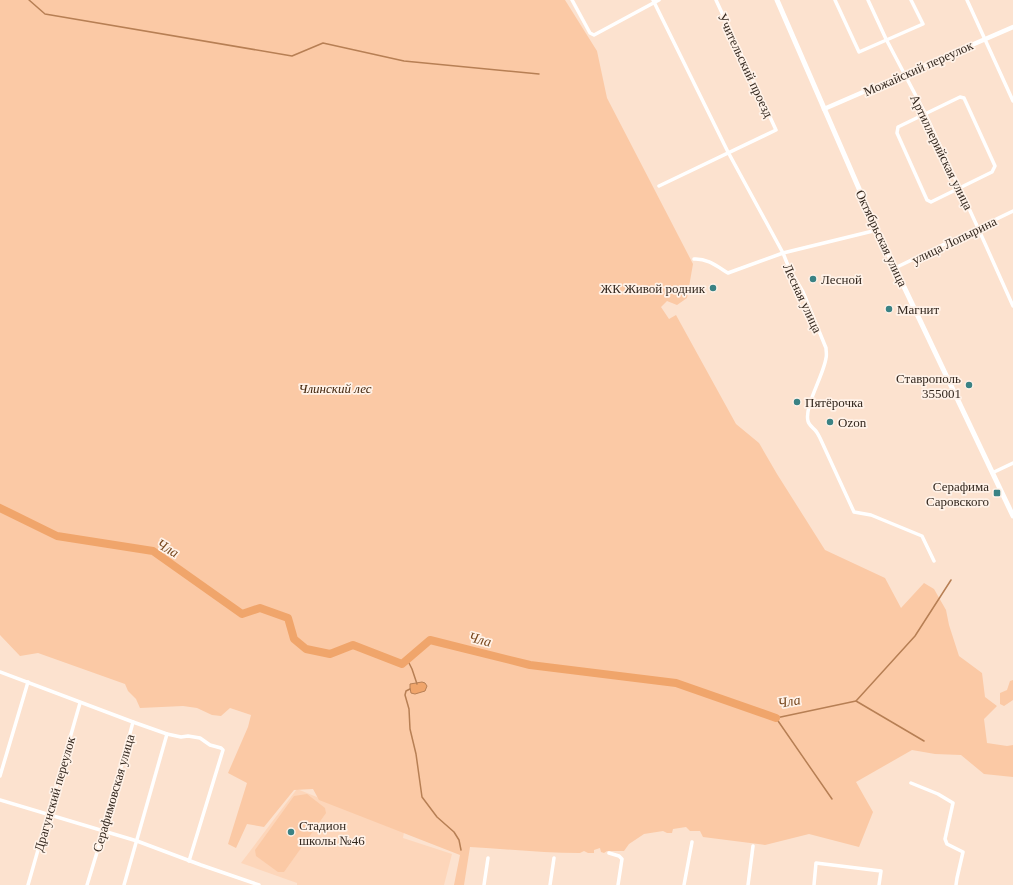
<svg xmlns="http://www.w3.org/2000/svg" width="1013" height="885" font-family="'Times New Roman',serif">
<rect width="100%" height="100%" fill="#fce2cf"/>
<polygon fill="#fdd6ba" points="297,789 404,832 403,838 452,854 444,885 297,885 297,883 241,863"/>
<g fill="#fbc9a5">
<path d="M 0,0 L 565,0 L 597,51 L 607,98 L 693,264 L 687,298 L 677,305 L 667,301 L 661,307 L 669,319 L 676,315 L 736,424 L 759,443 L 777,474 L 825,550 L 885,578 L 901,608 L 924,583 L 934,589 L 946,610 L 949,625 L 959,656 L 982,673 L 985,697 L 997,706 L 984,719 L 987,743 L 1007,746 L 1013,745 L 1013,777 L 984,774 L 961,755 L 935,754 L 912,750 L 856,782 L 873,812 L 859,847 L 809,834 L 765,845 L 703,837 L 700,831 L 690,831 L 686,827 L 673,829 L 672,833 L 667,833 L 663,831 L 644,834 L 629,844 L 624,851 L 607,851 L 604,853 L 601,852 L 600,848 L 594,850 L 594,853 L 588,853 L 584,851 L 580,853 C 544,853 507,849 470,847 L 464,885 L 454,885 L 460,855 L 319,800 L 313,789 L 294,790 L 264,827 L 247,824 L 236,848 L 228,844 L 247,783 L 228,773 L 248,727 L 251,715 L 230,708 L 221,716 L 212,715 L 197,708 L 183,706 L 140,708 L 136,699 L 128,691 L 125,684 L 38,653 L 20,656 L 0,635 Z"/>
<polygon points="1013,680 1013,700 1004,706 1000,704 1000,693 1007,690 1010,681"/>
<polygon points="307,794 325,808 326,813 284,872 278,872 256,856 255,850 294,796"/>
</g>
<polygon fill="#f0a56b" stroke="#b77f54" points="422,682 425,683 427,686 425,691 415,694 411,693 410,688 410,684"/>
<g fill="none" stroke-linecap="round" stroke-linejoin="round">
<g stroke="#b77f54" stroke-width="1.5">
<polyline points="29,0 45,14 292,56 323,43 404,61 539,74"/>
<polyline points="407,659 412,669 417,684"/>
<polyline points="410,689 406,691 405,695 409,709 410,729 416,754 422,797 437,817 454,832 459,840 461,850"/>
<polyline points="856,701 924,741"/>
<polyline points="832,799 776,718 856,701 915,636 951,580"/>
</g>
<polyline stroke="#f0a56b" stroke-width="8" points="0,508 57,536 153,551 242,614 260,608 288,618 294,639 306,649 330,654 353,645 402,664 430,640 530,665 676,683 776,718"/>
<g stroke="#fff" stroke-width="3.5">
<polyline points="572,0 590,33 594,35 659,0"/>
<path d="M 653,0 L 728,152 L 783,253 L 789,268 L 803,292 L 826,348 C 826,351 827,355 826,358 C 824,374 804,407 808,421 C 809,425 812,427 815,430 C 817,432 819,436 820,438 L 854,512 L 871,515 L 922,536 L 934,561"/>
<polyline points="835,0 859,52 923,24 911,0"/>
<polyline points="868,0 886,39 925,113 978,228 1013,306"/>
<polyline points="967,0 1013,101"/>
<polygon points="960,97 964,98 995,166 992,172 931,202 927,200 897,133 898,127"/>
<polyline points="659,186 776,130 716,0"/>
<path d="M 694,259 C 707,258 718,267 728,273 L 783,253 L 877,230"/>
<polyline points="895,268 1013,211"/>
<polyline points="992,473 1013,463"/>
<polyline points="0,672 133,722 167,734 181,737 188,736 200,738 210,745 221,748 223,750 189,861"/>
<polyline points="0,776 28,682"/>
<polyline points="911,783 938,794 953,803 945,839 947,844 963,852 957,878 956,885"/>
<polyline points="0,800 137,841 201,865 259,885"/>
<polyline points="609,853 619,856 622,859 618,885"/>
<polyline points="28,885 80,703"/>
<polyline points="87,885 106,823 133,722"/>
<polyline points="124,885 167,734"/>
<polyline points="484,885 488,858"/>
<polyline points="550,885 554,858"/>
<polyline points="684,885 692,842"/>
<polyline points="748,885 753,846"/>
<polyline points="814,885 816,863 881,871 879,885"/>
</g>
<polyline stroke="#fff" stroke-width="4.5" points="824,109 1013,27"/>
<polyline stroke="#fff" stroke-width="5" points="777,0 877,230 1013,516"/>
</g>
<g fill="#3a8284" stroke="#fff2e8" stroke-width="1.5">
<circle cx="813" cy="279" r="4"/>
<circle cx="713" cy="288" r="4"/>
<circle cx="889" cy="309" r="4"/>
<circle cx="969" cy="385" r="4"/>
<circle cx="797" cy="402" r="4"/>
<circle cx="830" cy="422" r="4"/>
<rect x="993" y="489" width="8" height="8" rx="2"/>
<circle cx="291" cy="832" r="4"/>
</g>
<g text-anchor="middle" stroke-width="3.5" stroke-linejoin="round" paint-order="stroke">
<g font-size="13" fill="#33271e" stroke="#fff2e8">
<text transform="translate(746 65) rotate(65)" y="5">Учительский проезд</text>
<text transform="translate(918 68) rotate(-24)" y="5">Можайский переулок</text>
<text transform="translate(942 152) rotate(64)" y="5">Артиллерийская улица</text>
<text transform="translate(882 238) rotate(65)" y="5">Октябрьская улица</text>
<text transform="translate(954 240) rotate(-26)" y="5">улица Лопырина</text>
<text transform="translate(803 298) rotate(65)" y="5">Лесная улица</text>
<text transform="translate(113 793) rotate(-74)" y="5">Серафимовская улица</text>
<text transform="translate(54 794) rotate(-74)" y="5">Драгунский переулок</text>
</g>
<g font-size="13" fill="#33271e" stroke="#fff2e8" text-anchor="start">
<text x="821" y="284">Лесной</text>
<text x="705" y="293" text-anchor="end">ЖК Живой родник</text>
<text x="897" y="314">Магнит</text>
<text x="961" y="383" text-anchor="end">Ставрополь<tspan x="961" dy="15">355001</tspan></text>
<text x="805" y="407">Пятёрочка</text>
<text x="838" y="427">Ozon</text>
<text x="989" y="491" text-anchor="end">Серафима<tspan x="989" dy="15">Саровского</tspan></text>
<text x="299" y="830">Стадион<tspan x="299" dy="15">школы №46</tspan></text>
</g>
<g font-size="13" font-style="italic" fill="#43260c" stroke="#fff2e8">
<text x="335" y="393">Члинский лес</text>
</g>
<g font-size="14" font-style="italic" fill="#79481e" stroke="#fff2e8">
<text transform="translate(168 548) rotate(30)" y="5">Чла</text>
<text transform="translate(480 639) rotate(14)" y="5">Чла</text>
<text transform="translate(789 701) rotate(-10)" y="5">Чла</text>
</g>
</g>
</svg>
